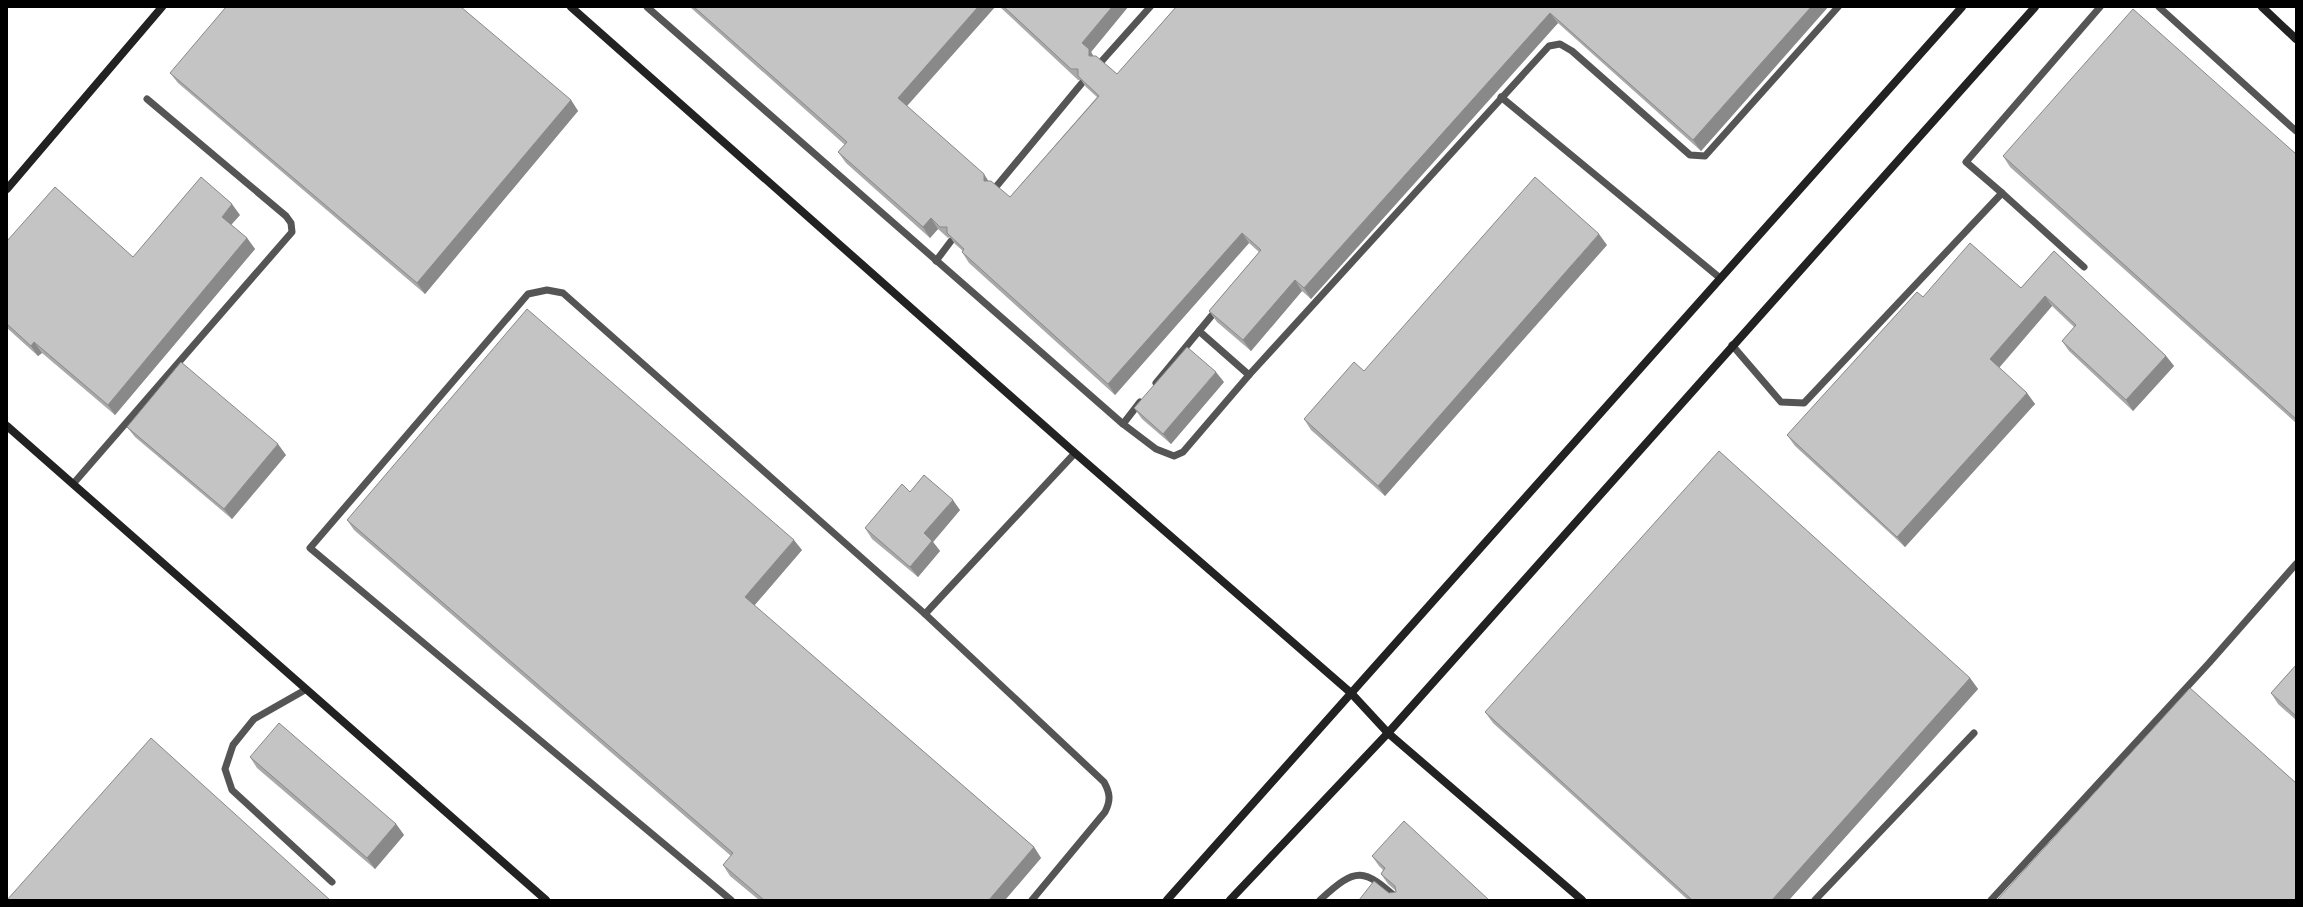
<svg xmlns="http://www.w3.org/2000/svg" width="2303" height="907" font-family="'Titillium Web',sans-serif">
<rect width="100%" height="100%" fill="#fff"/>
<g fill="none" stroke-linecap="round" stroke-linejoin="round">
<g stroke="#555" stroke-width="7">
<polyline points="647,7 1123,424 1156,449 1174,456 1183,452 1249,375 1549,46 1560,44 1572,51 1690,155 1705,156 1838,7"/>
<polyline points="2159,7 2296,131"/>
<polyline points="1100,63 1150,7"/>
<polyline points="1501,97 1720,278"/>
<polyline points="995,188 1082,83"/>
<polyline points="2002,193 1966,162 2100,7"/>
<polyline points="936,261 951,241"/>
<polyline points="1199,331 1249,375"/>
<polyline points="1732,345 1781,402 1804,403 2002,193 2084,267"/>
<polyline points="1156,383 1218,308"/>
<polyline points="1123,424 1140,402"/>
<polyline points="73,484 292,232 291,223 286,216 147,99"/>
<polyline points="925,614 1075,453"/>
<polyline points="305,690 254,719 233,745 225,769 232,790 332,882"/>
<path d="M 731,900 L 310,548 L 528,294 L 547,290 L 563,293 L 925,614 L 1104,782 C 1110,793 1111,800 1105,812 L 1032,900"/>
<path d="M 1320,900 C 1357,866 1363,868 1399,900"/>
<polyline points="1815,900 1974,733"/>
<polyline points="1991,900 2209,663 2296,564"/>
</g>
<g stroke="#222" stroke-width="8">
<polyline points="571,7 1075,453 1351,693 1388,733 1582,900"/>
<polyline points="2262,7 2296,39"/>
<polyline points="7,189 162,7"/>
<polyline points="7,426 546,900"/>
<polyline points="1167,900 1962,7"/>
<polyline points="1230,900 1388,733 2035,7"/>
</g>
</g>
<g fill="#a9a9a9">
<polygon points="690,7 995,7 907,106 988,181 1010,197 1097,97 1086,87 1081,80 1078,80 1000,7 1128,7 1091,52 1093,56 1117,74 1176,7 1828,7 1701,151 1558,23 1311,299 1302,291 1251,351 1217,322 1209,311 1259,252 1249,243 1115,395 969,263 962,252 963,251 955,244 950,237 948,238 938,229 930,238 846,163 838,152 845,145"/>
<polygon points="170,73 571,100 578,111 425,294 178,83"/>
<polygon points="2296,154 2296,423 2010,167 2003,156"/>
<polygon points="240,215 231,225 247,238 255,249 115,415 42,353 38,356 7,328 7,241 133,257"/>
<polygon points="1607,245 1385,496 1311,430 1304,419 1364,371"/>
<polygon points="2054,251 2166,356 2174,366 2133,411 2069,351 2062,341 2074,327 2052,306 1999,368 2027,393 2035,404 1905,547 1795,446 1787,435 1923,297 2021,288"/>
<polygon points="1224,382 1171,444 1142,419 1134,408"/>
<polygon points="127,427 286,455 232,519 135,437"/>
<polygon points="910,492 960,510 933,542 940,551 918,577 872,539 865,528"/>
<polygon points="347,520 802,550 754,606 1034,847 1041,858 1005,900 759,900 730,876 723,865 731,856 354,530"/>
<polygon points="2296,665 2296,720 2278,704 2271,693"/>
<polygon points="1970,678 1978,689 1789,900 1688,900 1493,723 1485,712"/>
<polygon points="250,757 396,824 404,835 375,869 257,768"/>
<polygon points="1372,856 1489,900 1389,893 1396,892 1395,890 1388,884 1381,874 1383,870 1379,866"/>
</g>
<g fill="#898989">
<polygon points="978,7 995,7 905,108 898,98"/>
<polygon points="1112,7 1128,7 1091,52 1096,60 1089,56 1082,43"/>
<polygon points="1811,7 1828,7 1701,151 1693,140"/>
<polygon points="1550,13 1558,23 1311,299 1304,288"/>
<polygon points="571,100 578,111 425,294 417,283"/>
<polygon points="984,174 991,185 984,181"/>
<polygon points="232,204 240,215 229,227 222,217"/>
<polygon points="931,218 938,229 930,238 923,227"/>
<polygon points="1242,233 1249,243 1115,395 1108,384"/>
<polygon points="1599,234 1607,245 1385,496 1378,486"/>
<polygon points="247,238 255,249 115,415 108,405"/>
<polygon points="1295,280 1302,291 1251,351 1243,340"/>
<polygon points="2045,296 2052,306 1997,370 1990,359"/>
<polygon points="34,342 42,353 38,356 31,346"/>
<polygon points="2166,356 2174,366 2133,411 2126,400"/>
<polygon points="1216,372 1224,382 1171,444 1163,434"/>
<polygon points="2027,393 2035,404 1905,547 1897,537"/>
<polygon points="278,444 286,455 232,519 224,509"/>
<polygon points="953,500 960,510 933,542 940,551 918,577 910,567 924,533"/>
<polygon points="794,540 802,550 752,608 745,597"/>
<polygon points="1970,678 1978,689 1789,900 1772,900"/>
<polygon points="396,824 404,835 375,869 367,858"/>
<polygon points="1034,847 1041,858 1005,900 989,900"/>
</g>
<g fill="#c4c4c4" stroke="#898989">
<polygon points="226,7 461,7 571,100 417,283 170,73"/>
<polygon points="694,7 978,7 898,98 984,174 984,181 991,181 1010,197 1099,96 1078,76 1078,69 1071,69 1004,7 1112,7 1082,43 1089,49 1089,56 1096,56 1117,74 1176,7 1811,7 1693,140 1550,13 1304,288 1295,280 1243,340 1209,311 1261,250 1242,233 1108,384 962,252 964,249 947,233 947,227 940,227 931,218 923,227 838,152 847,142"/>
<polygon points="2133,9 2296,154 2296,419 2003,156"/>
<polygon points="201,177 232,204 222,217 247,238 108,405 34,342 31,346 7,324 7,241 55,187 133,257"/>
<polygon points="1535,177 1599,234 1378,486 1304,419 1354,362 1364,371"/>
<polygon points="1970,243 2021,288 2054,251 2166,356 2126,400 2062,341 2076,325 2045,296 1990,359 2027,393 1897,537 1787,435 1917,292 1923,297"/>
<polygon points="527,309 794,540 745,597 1034,847 989,900 764,900 723,865 733,853 347,520"/>
<polygon points="1187,347 1216,372 1163,434 1134,408"/>
<polygon points="181,362 278,444 224,509 127,427"/>
<polygon points="1719,451 1970,678 1772,900 1692,900 1485,712"/>
<polygon points="924,475 953,500 924,533 932,541 910,567 865,528 902,484 910,492"/>
<polygon points="2296,665 2296,716 2271,693"/>
<polygon points="2190,688 2296,783 2296,900 1997,900"/>
<polygon points="279,723 396,824 367,858 250,757"/>
<polygon points="151,738 330,900 7,900"/>
<polygon points="1404,821 1489,900 1359,900 1374,881 1389,893 1396,892 1395,886 1381,874 1385,868 1372,856"/>
</g>
<rect width="2303" height="907" fill="none" stroke="#000000" stroke-width="16"/>
</svg>
